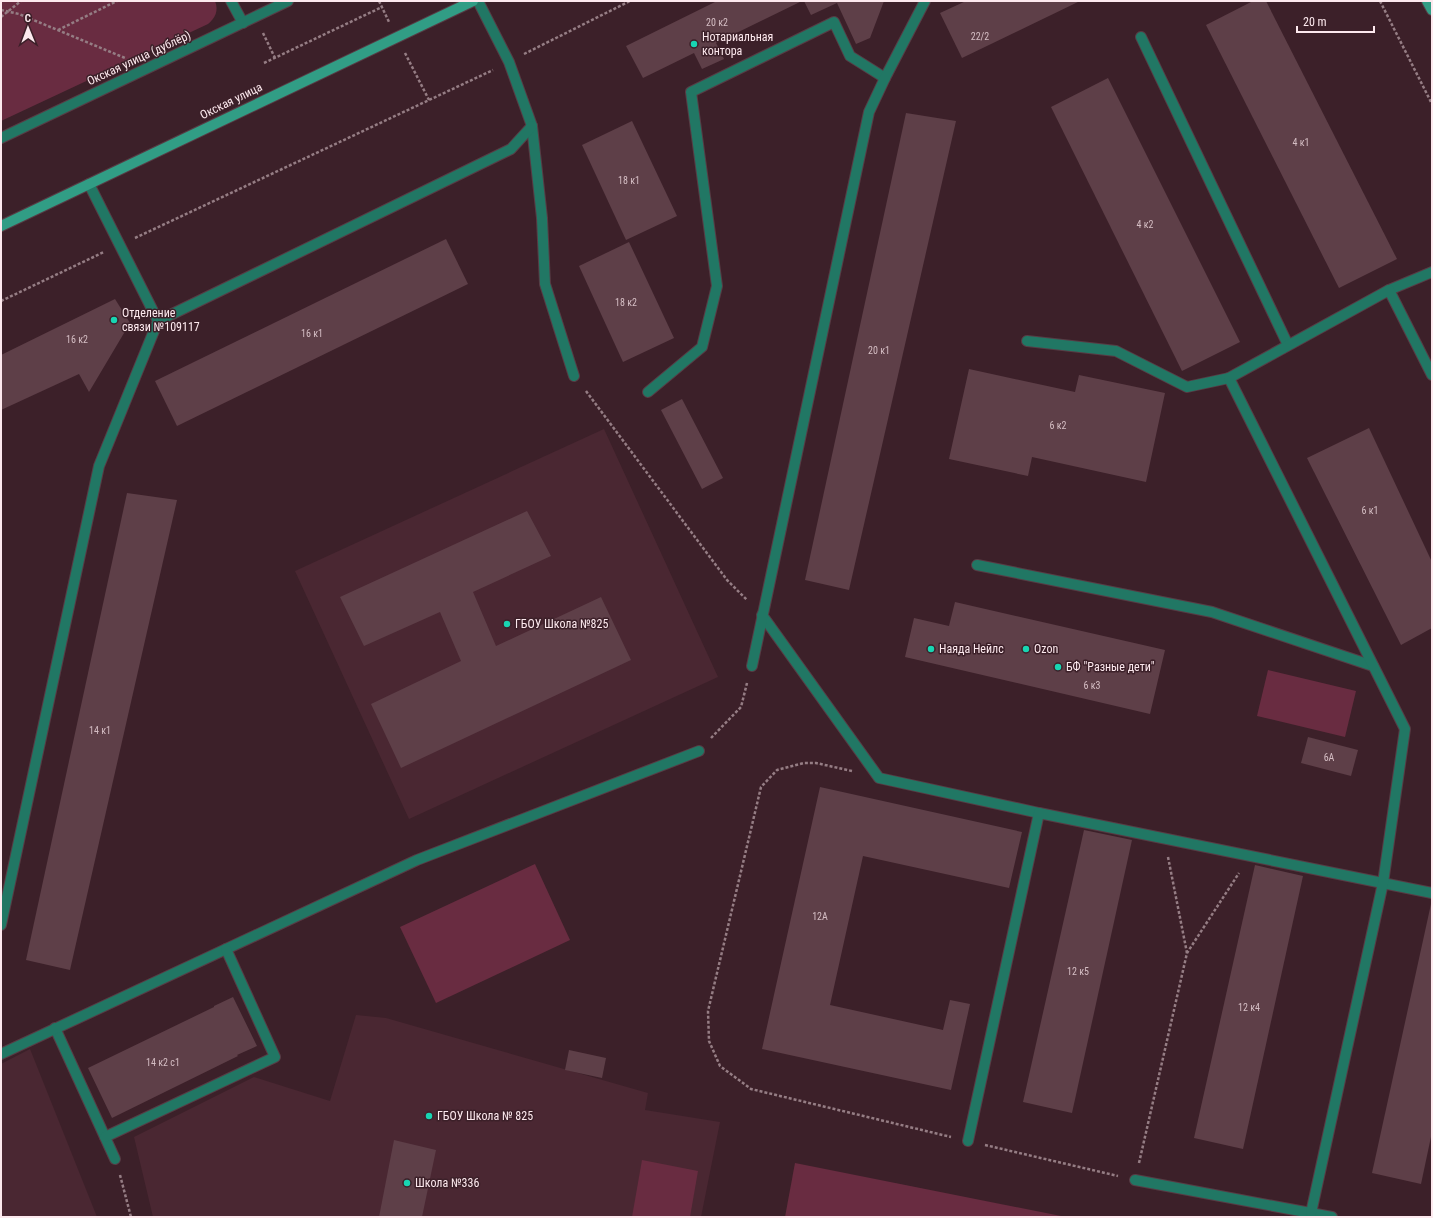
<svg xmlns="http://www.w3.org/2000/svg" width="1433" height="1218" font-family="'Roboto Condensed',sans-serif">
<rect width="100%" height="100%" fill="#3c2029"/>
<g fill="#4a2732">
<polygon points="604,429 718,677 409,819 295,571"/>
<polygon points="356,1015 386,1018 648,1093 645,1110 720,1122 701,1217 153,1217 134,1137 254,1077 330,1101"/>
<polygon points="30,1049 97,1217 1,1217 1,1064"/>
</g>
<g fill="#692c41">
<path d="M 1,1 L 215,1 C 219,11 215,18 208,24 L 1,121 Z"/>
<polygon points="1268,670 1356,691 1345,737 1257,716"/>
<polygon points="535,864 570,940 436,1003 400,927"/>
<polygon points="642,1160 698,1171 690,1217 632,1217"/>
<polygon points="795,1163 1061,1216 1061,1217 785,1217"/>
</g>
<g fill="#5e3f48">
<polygon points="717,1 802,1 716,43 724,59 702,69 694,53 643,78 626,46"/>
<polygon points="804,1 884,1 870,38 856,44 837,3 811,15"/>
<polygon points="966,1 1080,1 962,58 940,13"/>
<polygon points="1253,1 1266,1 1397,259 1339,288 1206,25"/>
<polygon points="1108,78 1240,342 1182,371 1051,107"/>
<polygon points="906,113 956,121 849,590 805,580"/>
<polygon points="632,121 677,216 626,240 582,145"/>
<polygon points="446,239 468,284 177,426 155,381"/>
<polygon points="629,242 674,338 623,362 579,266"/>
<polygon points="115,299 130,323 89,392 79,374 1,410 1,355"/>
<polygon points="969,369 1075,392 1079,375 1165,393 1146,482 1032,457 1028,476 949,459"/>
<polygon points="682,399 723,478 702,489 661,410"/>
<polygon points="1369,428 1432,562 1432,628 1401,645 1307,458"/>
<polygon points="127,493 177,500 70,970 26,960"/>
<polygon points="527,511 551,556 473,592 496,646 601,597 631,660 401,768 371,704 461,661 440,612 364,646 340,597"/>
<polygon points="955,602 1165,650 1150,714 905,657 914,618 949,626"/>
<polygon points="1308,737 1358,750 1351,776 1301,763"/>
<polygon points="820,787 1022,832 1009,888 863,856 830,1005 943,1030 950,1000 970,1004 951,1090 762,1049"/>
<polygon points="1084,830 1132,840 1072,1113 1023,1102"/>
<polygon points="1255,865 1303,876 1243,1149 1194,1138"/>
<polygon points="1431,904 1432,1132 1421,1184 1372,1173"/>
<polygon points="233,997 257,1046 237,1055 238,1056 112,1118 88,1068 214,1007 214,1006"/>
<polygon points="569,1050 606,1058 602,1078 565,1070"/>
<polygon points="394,1140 436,1150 422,1217 379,1217"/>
</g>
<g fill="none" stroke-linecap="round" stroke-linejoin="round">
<g stroke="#573c45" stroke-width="12">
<g id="lane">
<polyline points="231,1 243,23"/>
<polyline points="478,1 509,62 532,126 542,218 545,284 574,376"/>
<polyline points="1141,37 1288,345"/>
<polyline points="1389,290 1432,272"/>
<polyline points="158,321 511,149 532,126"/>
<polyline points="1027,341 1116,351 1187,387 1229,378"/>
<polyline points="648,392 702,347 717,286 691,92 834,22 850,56 885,78"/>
<polyline points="977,565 1212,612 1373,666"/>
<polyline points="762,615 879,778 1039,813"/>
<polyline points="752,666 869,112 885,78 925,1"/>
<polyline points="1,925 99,466 158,321 89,184"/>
<polyline points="55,1028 115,1159"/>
<polyline points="1,1054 417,860 699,751"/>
<polyline points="105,1137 275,1057 226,949"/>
<polyline points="968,1141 1039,813 1432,893"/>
<polyline points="1135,1180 1332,1217"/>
<polyline points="1311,1213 1383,883 1405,729 1229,378 1389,290 1432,375"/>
</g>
</g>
<g stroke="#573c45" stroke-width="12">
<polyline id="street" points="1,138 288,1"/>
</g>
<g stroke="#573c45" stroke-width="12">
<g id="secondary">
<polyline points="1427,1 1432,10"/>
<polyline points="1,226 473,1"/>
</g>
</g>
<g stroke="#957d84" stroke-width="2.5" stroke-dasharray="3 2" stroke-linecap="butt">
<polyline points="379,1 389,22"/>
<polyline points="1380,1 1432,104"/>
<polyline points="1,10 19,14 125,58"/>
<polyline points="1,17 21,1"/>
<polyline points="58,30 117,1"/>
<polyline points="263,33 275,58"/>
<polyline points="405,53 429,100"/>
<polyline points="524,54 630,1"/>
<polyline points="264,63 382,7"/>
<polyline points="135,238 493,70"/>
<polyline points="1,301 104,252"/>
<polyline points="586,391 727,580 747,600"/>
<polyline points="711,738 741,707 747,683"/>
<polyline points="852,771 816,763 804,763 777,770 761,787 708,1011 709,1041 720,1066 751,1089 951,1137"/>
<polyline points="1168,857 1187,953"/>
<polyline points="985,1145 1118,1176"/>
<polyline points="1139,1163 1187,953 1239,873"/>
<polyline points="120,1175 131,1217"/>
</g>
<use href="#lane" stroke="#217764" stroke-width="10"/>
<use href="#street" stroke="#217764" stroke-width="10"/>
<use href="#secondary" stroke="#319d85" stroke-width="10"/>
</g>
<g fill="#18d5b2" stroke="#3c2029" stroke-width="1.5">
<circle cx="694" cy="44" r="4"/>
<circle cx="114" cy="320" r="4"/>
<circle cx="507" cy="624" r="4"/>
<circle cx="931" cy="649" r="4"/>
<circle cx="1026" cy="649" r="4"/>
<circle cx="1058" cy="667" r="4"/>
<circle cx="429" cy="1116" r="4"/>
<circle cx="407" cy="1183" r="4"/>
</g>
<g text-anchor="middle" stroke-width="3" stroke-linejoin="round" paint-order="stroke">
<g font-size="10" fill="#d5bec4">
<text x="717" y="26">20 к2</text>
<text x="980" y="40">22/2</text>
<text x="1301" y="146">4 к1</text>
<text x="629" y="184">18 к1</text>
<text x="1145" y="228">4 к2</text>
<text x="626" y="306">18 к2</text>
<text x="312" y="337">16 к1</text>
<text x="77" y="343">16 к2</text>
<text x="879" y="354">20 к1</text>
<text x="1058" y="429">6 к2</text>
<text x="1370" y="514">6 к1</text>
<text x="1092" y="689">6 к3</text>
<text x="100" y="734">14 к1</text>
<text x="1329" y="761">6А</text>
<text x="820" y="920">12А</text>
<text x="1078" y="975">12 к5</text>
<text x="1249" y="1011">12 к4</text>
<text x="163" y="1066">14 к2 с1</text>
</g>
<g font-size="12" fill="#fde9ee" stroke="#3c2029" text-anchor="start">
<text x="702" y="41">Нотариальная<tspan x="702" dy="14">контора</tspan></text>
<text x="122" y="317">Отделение<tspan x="122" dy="14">связи №109117</tspan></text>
<text x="515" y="628">ГБОУ Школа №825</text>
<text x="939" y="653">Наяда Нейлс</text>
<text x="1034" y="653">Ozon</text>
<text x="1066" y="671">БФ "Разные дети"</text>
<text x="437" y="1120">ГБОУ Школа № 825</text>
<text x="415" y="1187">Школа №336</text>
</g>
<g font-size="12" fill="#fde9ee" stroke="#3c2029">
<text transform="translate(139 58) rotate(-25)" y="4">Окская улица (дублёр)</text>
<text transform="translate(231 101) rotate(-26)" y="4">Окская улица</text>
</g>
</g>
<rect width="1433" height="1218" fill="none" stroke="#fde9ee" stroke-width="4"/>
<g transform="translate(28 28) rotate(359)" stroke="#3c2029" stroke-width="3" paint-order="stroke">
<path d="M0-3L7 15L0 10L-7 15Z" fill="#fde9ee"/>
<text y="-6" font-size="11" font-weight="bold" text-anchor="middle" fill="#fde9ee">С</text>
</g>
<path d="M1297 26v6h77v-6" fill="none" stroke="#fde9ee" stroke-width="2"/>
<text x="1303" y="26" font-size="12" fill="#fde9ee" stroke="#3c2029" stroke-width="3" paint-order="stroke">20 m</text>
</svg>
